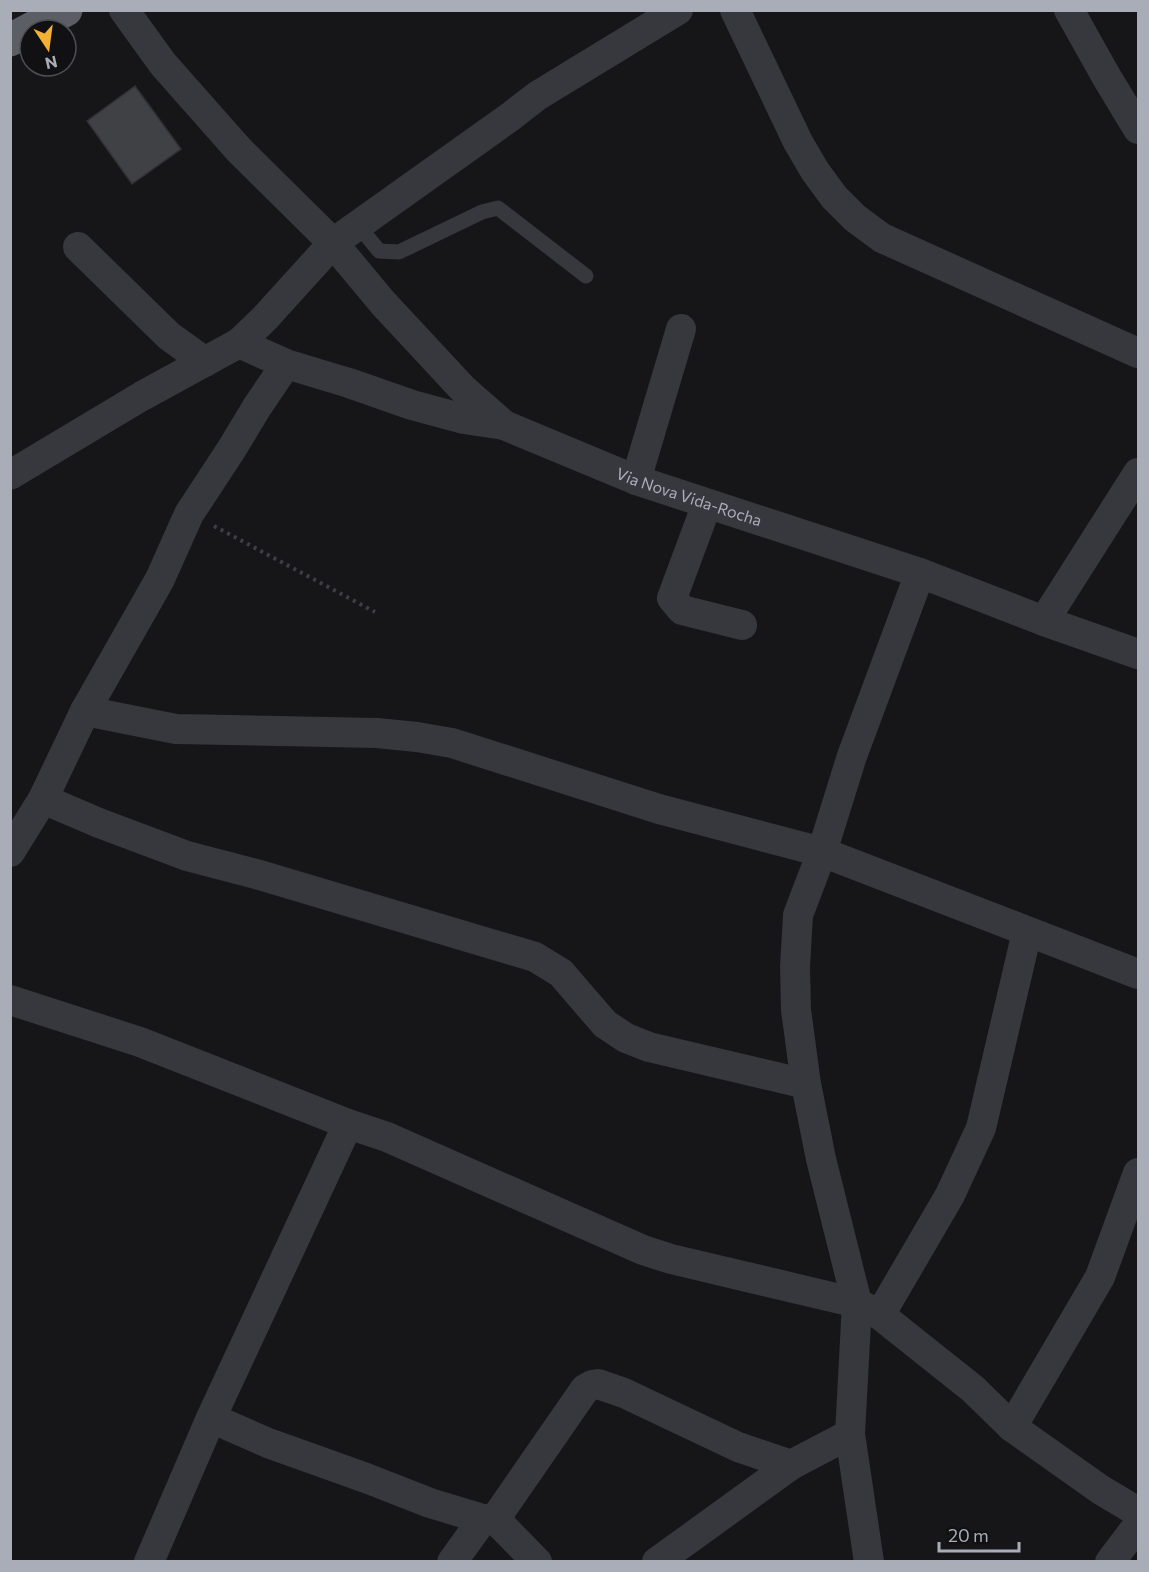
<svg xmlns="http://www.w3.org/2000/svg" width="1149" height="1572" font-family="Commissioner,sans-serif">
<rect width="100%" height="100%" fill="#161618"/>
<polygon fill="#404145" stroke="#303034" stroke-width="1.5" points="135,86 181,149 132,184 87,121"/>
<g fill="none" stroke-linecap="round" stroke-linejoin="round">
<polyline stroke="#3d3f44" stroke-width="4" stroke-dasharray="3 4.5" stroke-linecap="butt" points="214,526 375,612"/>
<polyline stroke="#37383d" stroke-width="15" points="358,225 379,251 399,252 482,212 498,208 586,276"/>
<g stroke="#37383d" stroke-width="30">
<polyline points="124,10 163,64 239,150 333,243 383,303 463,389 504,425"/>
<polyline points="735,10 798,142 815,171 834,197 855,218 882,238 1138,353"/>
<polyline points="1069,10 1106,76 1138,129"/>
<polyline points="78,247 169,336 205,362"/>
<path id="s1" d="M 239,343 L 286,364 L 349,383 L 412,405 L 464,419 L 504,425 L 636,480 L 920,573 L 1044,621 L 1138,654"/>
<polyline points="10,475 142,396 239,343 265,318 333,243 510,117 537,96 678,10"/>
<polyline points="636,480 681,329"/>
<polyline points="707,504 672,598 682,610 742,625"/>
<polyline points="1044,621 1138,473"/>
<polyline points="85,711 176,729 377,733 417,737 452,743 659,809 822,852 1138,974"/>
<polyline points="43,799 99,823 187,856 256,874 535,957 561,973 605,1024 626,1038 649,1047 806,1084"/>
<polyline points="10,852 43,799 85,711 160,579 189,514 231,450 257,407 286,364"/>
<polyline points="10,1000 140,1042 348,1124 387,1137 643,1250 671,1259 857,1303 880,1315 973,1389 1012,1427 1101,1490 1138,1512"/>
<polyline points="880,1315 950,1195 981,1128 1027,932"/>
<polyline points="211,1418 268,1443 366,1478 430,1503 483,1519 495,1519 537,1562"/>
<polyline points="1012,1427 1100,1277 1138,1173"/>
<polyline points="495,1519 585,1389 592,1385 598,1384 624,1393 738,1447 791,1465"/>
<polyline points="149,1562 211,1418 348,1124"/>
<polyline points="452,1562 483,1519"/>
<polyline points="657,1562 791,1465 850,1434"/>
<polyline points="869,1562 850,1434 857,1303 821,1159 806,1084 796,1010 795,967 798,915 822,852 852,756 920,573"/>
<polyline points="1110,1562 1138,1525"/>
</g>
<polyline stroke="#5b5e65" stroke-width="33" points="10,40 66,10"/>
</g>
<g text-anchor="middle" stroke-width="4.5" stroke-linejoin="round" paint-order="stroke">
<g font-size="16" fill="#a8adb8" stroke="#111113">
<text dy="6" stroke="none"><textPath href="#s1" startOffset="477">Via Nova Vida-Rocha</textPath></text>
</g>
</g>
<rect width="1149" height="1572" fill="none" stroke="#a8adb8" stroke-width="24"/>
<g transform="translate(48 48) rotate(167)"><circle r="28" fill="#111113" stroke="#4d4f55" stroke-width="1.5"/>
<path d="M0-4.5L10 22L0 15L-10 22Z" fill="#f2b134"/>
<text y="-9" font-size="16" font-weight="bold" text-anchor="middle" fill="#a8adb8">N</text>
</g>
<path d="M939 1542v9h80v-9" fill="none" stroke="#a8adb8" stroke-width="3"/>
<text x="948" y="1542" font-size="18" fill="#a8adb8" stroke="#111113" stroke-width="4.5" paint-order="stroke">20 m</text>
</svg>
